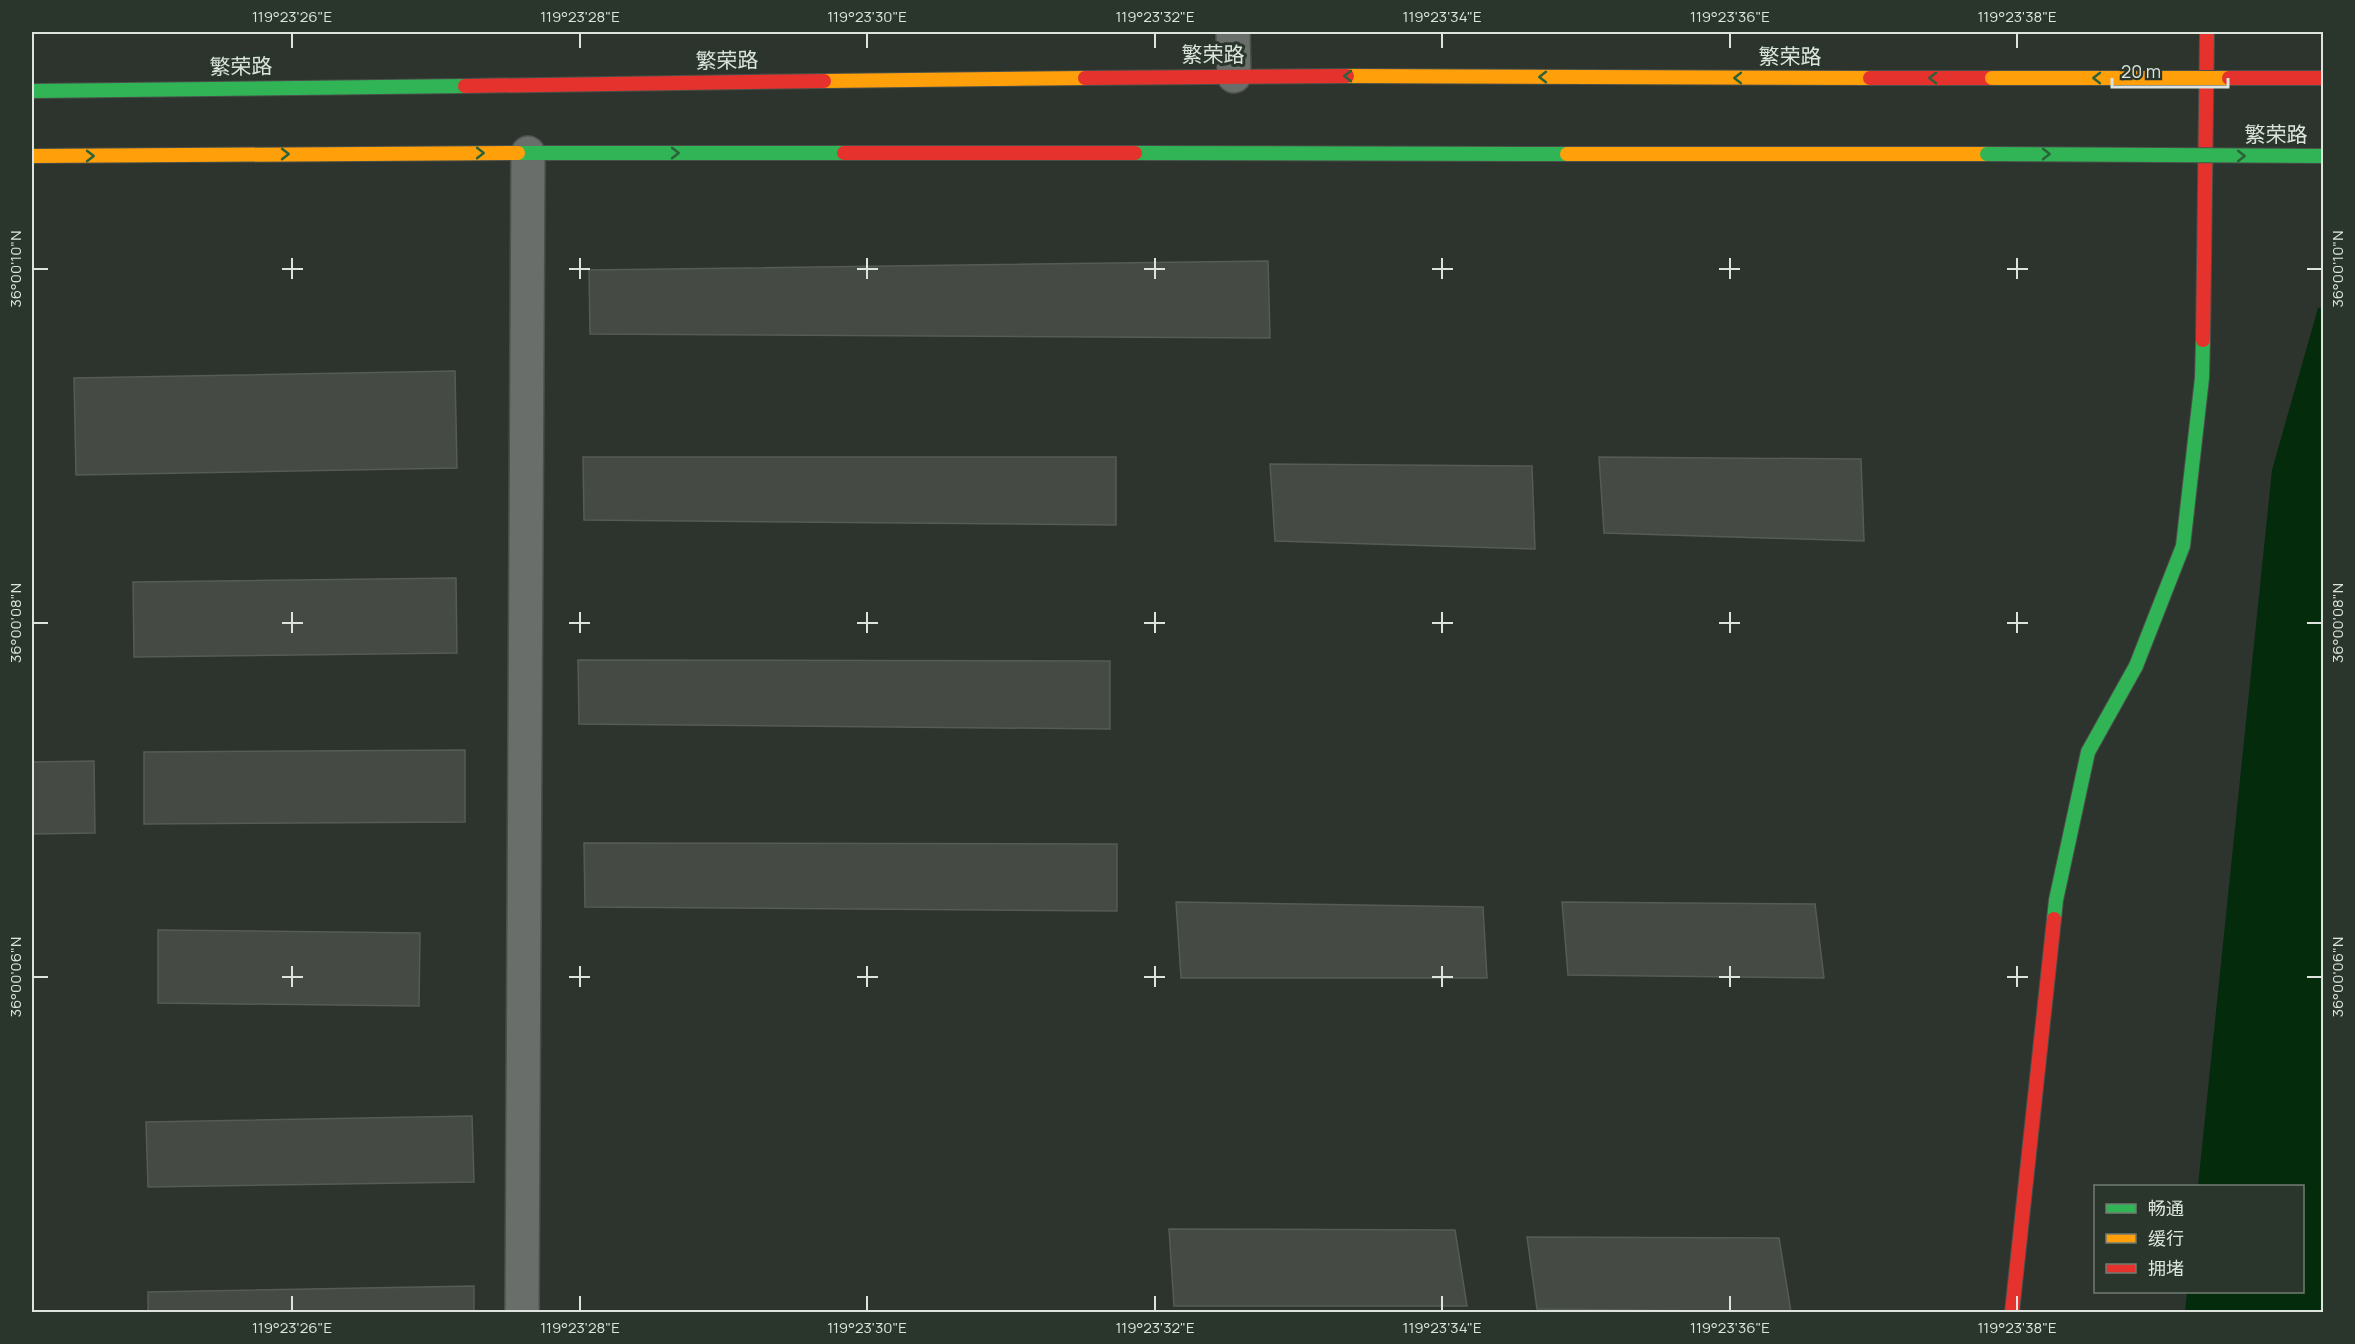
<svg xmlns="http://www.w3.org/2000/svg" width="2355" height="1344" font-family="Manrope,'Noto Sans SC',sans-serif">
<rect width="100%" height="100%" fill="#2d332d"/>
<polygon fill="#042c0c" points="2323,307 2323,1312 2185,1312 2187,1292 2302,1292 2302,1186 2198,1186 2272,470 2318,308"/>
<g fill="#454a45" stroke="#555b56" stroke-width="1.5">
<polygon points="1268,261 1270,338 590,334 589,270"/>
<polygon points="455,371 457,468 76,475 74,378"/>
<polygon points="583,457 1116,457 1116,525 584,520"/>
<polygon points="1599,457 1861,459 1864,541 1604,533"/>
<polygon points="1270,464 1532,466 1535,549 1275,541"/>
<polygon points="456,578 457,653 134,657 133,582"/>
<polygon points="578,660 1110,661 1110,729 579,724"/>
<polygon points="465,750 465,822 144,824 144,752"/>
<polygon points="94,761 95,833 32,834 32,762"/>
<polygon points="584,843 1117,844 1117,911 585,907"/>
<polygon points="1176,902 1483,907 1487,978 1181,978"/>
<polygon points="1562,902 1815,904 1824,978 1568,975"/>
<polygon points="158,930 420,933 419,1006 158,1003"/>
<polygon points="472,1116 474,1182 148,1187 146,1122"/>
<polygon points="1169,1229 1455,1230 1467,1306 1174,1306"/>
<polygon points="1527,1237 1779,1238 1791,1312 1537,1309"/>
<polygon points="474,1286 474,1312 148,1312 148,1292"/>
</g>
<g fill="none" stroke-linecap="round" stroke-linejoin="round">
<g stroke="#4a4f4a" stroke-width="36">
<g id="street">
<polyline points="1233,32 1234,76"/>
<polyline points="522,1312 528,153"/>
</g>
</g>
<g stroke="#4a4f4a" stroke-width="16">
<g id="fast">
<polyline points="32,91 465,86"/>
<polyline points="518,153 844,153"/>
<polyline points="1135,153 1567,154"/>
<polyline points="2054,919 2056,900 2088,752 2136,666 2183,546 2202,378 2203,340"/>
</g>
</g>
<g stroke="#4a4f4a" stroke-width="16">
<g id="slow">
<polyline points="1347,76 1870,78"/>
<polyline points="824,81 1085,78"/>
<polyline points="1567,154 1987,154"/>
<polyline points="32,156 518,153"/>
</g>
</g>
<g stroke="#4a4f4a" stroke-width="16">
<g id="jam">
<polyline points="1085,78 1347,76"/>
<polyline points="1870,78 1992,78"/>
<polyline points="465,86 824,81"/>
<polyline points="844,153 1135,153"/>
<polyline points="2203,340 2207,32"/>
<polyline points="2012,1312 2054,919"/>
</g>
</g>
<use href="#street" stroke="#696e6a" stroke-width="33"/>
<use href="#fast" stroke="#30b455" stroke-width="14"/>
<use href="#slow" stroke="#ff9f0a" stroke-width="14"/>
<use href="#jam" stroke="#e5322d" stroke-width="14"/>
<g stroke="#4a4f4a" stroke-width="16" stroke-linecap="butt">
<polyline id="fast-bridge" points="1987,154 2324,156"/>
</g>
<g stroke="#4a4f4a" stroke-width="16" stroke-linecap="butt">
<polyline id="slow-bridge" points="1992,78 2229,78"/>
</g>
<g stroke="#4a4f4a" stroke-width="16" stroke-linecap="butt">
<polyline id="jam-bridge" points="2229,78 2324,78"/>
</g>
<use href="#fast-bridge" stroke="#30b455" stroke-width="14"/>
<use href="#slow-bridge" stroke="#ff9f0a" stroke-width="14"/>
<use href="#jam-bridge" stroke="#e5322d" stroke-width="14"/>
</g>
<defs><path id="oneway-chevron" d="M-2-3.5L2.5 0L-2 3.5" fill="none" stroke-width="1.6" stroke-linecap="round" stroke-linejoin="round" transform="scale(1.5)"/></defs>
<g stroke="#2c623a">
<use href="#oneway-chevron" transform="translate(1348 76) rotate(-180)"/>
<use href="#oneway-chevron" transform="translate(1543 77) rotate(-180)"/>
<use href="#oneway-chevron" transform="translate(1738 78) rotate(-180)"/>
<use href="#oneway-chevron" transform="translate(1933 78) rotate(-180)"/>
<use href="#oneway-chevron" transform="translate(2097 78) rotate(180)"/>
<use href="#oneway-chevron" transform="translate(480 153)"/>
<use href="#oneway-chevron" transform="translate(675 153)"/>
<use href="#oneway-chevron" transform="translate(285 154)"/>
<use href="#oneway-chevron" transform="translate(2046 154)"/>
<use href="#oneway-chevron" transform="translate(90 156)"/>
<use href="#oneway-chevron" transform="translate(2241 156)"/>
</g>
<path fill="none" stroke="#dde4dd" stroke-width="2" d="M 292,33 L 292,48M 580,33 L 580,48M 867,33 L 867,48M 1155,33 L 1155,48M 1442,33 L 1442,48M 1730,33 L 1730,48M 2017,33 L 2017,48M 292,258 L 292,279M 580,258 L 580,279M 867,258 L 867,279M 1155,258 L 1155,279M 1442,258 L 1442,279M 1730,258 L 1730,279M 2017,258 L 2017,279M 33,269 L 48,269M 282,269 L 303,269M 569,269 L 590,269M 857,269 L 878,269M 1144,269 L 1165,269M 1432,269 L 1453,269M 1719,269 L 1740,269M 2007,269 L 2028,269M 2307,269 L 2322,269M 292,612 L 292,633M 580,612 L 580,633M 867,612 L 867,633M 1155,612 L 1155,633M 1442,612 L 1442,633M 1730,612 L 1730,633M 2017,612 L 2017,633M 33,623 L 48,623M 282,623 L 303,623M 569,623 L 590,623M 857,623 L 878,623M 1144,623 L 1165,623M 1432,623 L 1453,623M 1719,623 L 1740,623M 2007,623 L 2028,623M 2307,623 L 2322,623M 292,966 L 292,987M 580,966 L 580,987M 867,966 L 867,987M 1155,966 L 1155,987M 1442,966 L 1442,987M 1730,966 L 1730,987M 2017,966 L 2017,987M 33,977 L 48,977M 282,977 L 303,977M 569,977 L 590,977M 857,977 L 878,977M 1144,977 L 1165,977M 1432,977 L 1453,977M 1719,977 L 1740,977M 2007,977 L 2028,977M 2307,977 L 2322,977M 292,1296 L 292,1311M 580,1296 L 580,1311M 867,1296 L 867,1311M 1155,1296 L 1155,1311M 1442,1296 L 1442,1311M 1730,1296 L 1730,1311M 2017,1296 L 2017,1311"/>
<g text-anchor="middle" stroke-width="6" stroke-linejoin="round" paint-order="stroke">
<g font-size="21" fill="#dde4dd" stroke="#2a362b">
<text x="1213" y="62">繁荣路</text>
<text x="1790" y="64">繁荣路</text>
<text transform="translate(727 61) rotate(-1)" y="7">繁荣路</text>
<text transform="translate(241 67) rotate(-1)" y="7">繁荣路</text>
<text x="2276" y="142">繁荣路</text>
</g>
</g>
<rect width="2355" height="1344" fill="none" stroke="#2a362b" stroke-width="66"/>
<rect x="2094" y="1185" width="210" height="108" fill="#2a362b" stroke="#727c72" stroke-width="1.5"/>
<rect x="2106" y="1204" width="30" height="9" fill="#30b455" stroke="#727c72" stroke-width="1.5"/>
<text x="2148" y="1215" font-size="18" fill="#dde4dd">畅通</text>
<rect x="2106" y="1234" width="30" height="9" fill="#ff9f0a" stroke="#727c72" stroke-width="1.5"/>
<text x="2148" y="1245" font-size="18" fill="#dde4dd">缓行</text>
<rect x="2106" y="1264" width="30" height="9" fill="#e5322d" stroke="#727c72" stroke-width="1.5"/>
<text x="2148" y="1275" font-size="18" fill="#dde4dd">拥堵</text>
<path d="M2112 78v9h116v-9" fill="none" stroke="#dde4dd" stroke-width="3"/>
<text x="2121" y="78" font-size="18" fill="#dde4dd" stroke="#2a362b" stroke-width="4.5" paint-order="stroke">20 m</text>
<rect x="33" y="33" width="2289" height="1278" fill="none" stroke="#dde4dd" stroke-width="2"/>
<g font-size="15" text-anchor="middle" fill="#dde4dd">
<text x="292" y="22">119°23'26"E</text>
<text x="580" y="22">119°23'28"E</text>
<text x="867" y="22">119°23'30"E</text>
<text x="1155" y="22">119°23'32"E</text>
<text x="1442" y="22">119°23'34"E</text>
<text x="1730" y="22">119°23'36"E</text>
<text x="2017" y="22">119°23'38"E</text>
<text transform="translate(16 269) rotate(-90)" y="5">36°00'10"N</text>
<text transform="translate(2338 269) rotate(-90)" y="5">36°00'10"N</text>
<text transform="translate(16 623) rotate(-90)" y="5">36°00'08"N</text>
<text transform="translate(2338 623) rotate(-90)" y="5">36°00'08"N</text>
<text transform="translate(16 977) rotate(-90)" y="5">36°00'06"N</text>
<text transform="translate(2338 977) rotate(-90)" y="5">36°00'06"N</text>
<text x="292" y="1333">119°23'26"E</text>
<text x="580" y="1333">119°23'28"E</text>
<text x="867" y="1333">119°23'30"E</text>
<text x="1155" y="1333">119°23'32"E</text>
<text x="1442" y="1333">119°23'34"E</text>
<text x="1730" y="1333">119°23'36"E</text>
<text x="2017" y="1333">119°23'38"E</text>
</g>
</svg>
